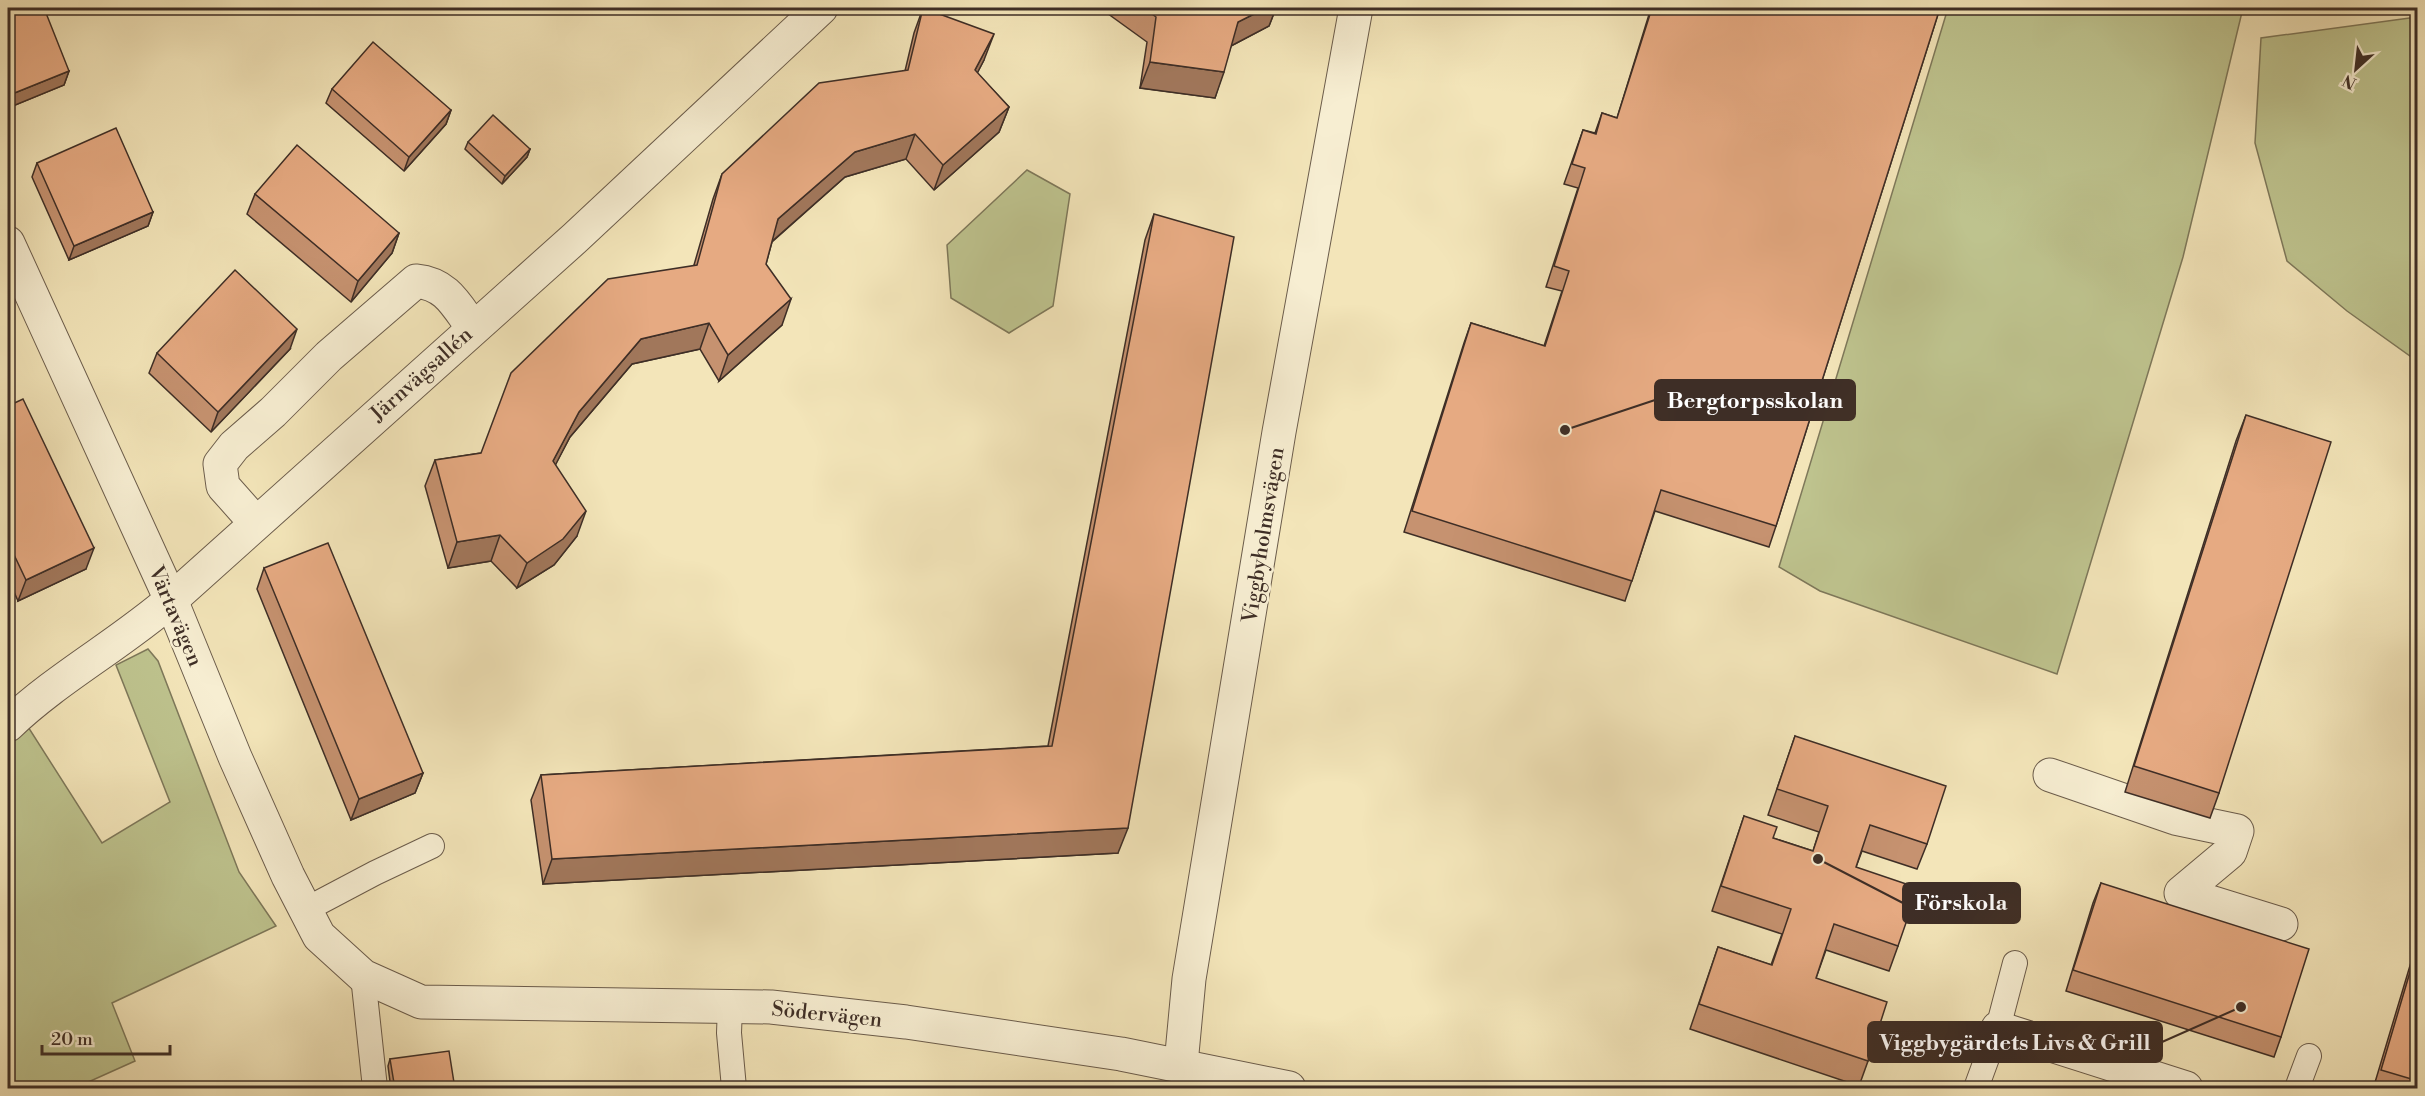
<svg xmlns="http://www.w3.org/2000/svg" width="2425" height="1096" font-family="'Libre Bodoni',serif">
<rect width="100%" height="100%" fill="#f3e5b9"/>
<filter id="stains"><feTurbulence type="fractalNoise" baseFrequency=".00333" numOctaves="4"/><feColorMatrix values="0 0 0 0 .2 0 0 0 0 .09 0 0 0 0 .02 0 0 0 .5 -.17"/></filter>
<radialGradient id="worn" r=".72"><stop offset=".6" stop-color="#630" stop-opacity="0"/><stop offset="1" stop-color="#630" stop-opacity=".3"/></radialGradient>
<g fill="#bec38e" stroke="#7e785a" stroke-width="1.5">
<polygon points="1948,8 2243,8 2183,257 2057,674 1820,591 1779,567"/>
<polygon points="2417,17 2418,17 2417,361 2347,311 2287,261 2255,143 2261,38"/>
<polygon points="1027,170 1070,194 1053,306 1009,333 951,298 947,245"/>
<polygon points="148,649 158,661 239,872 276,926 112,1003 135,1061 75,1088 8,1088 8,743 25,722 102,843 170,802 116,665"/>
</g>
<g fill="none" stroke-linecap="round" stroke-linejoin="round">
<g stroke="#6b5c4b" stroke-width="26">
<g id="service">
<polyline points="305,910 375,873 432,846"/>
<polyline points="363,976 375,1088"/>
<polyline points="730,1006 729,1033 734,1088"/>
<polyline points="1976,1088 1998,1028 2015,963"/>
<polyline points="2297,1088 2309,1056"/>
</g>
</g>
<g stroke="#6b5c4b" stroke-width="35">
<g id="minor">
<polyline points="8,243 171,600 235,757 288,876 319,936 363,976 421,1002 771,1007 906,1022 1121,1054 1289,1088"/>
<path d="M 255,522 L 223,486 L 220,464 L 234,446 L 273,412 L 329,356 L 416,281 C 447,284 456,305 473,328"/>
<path d="M 8,725 C 57,678 119,645 171,600 L 575,238 L 821,8"/>
<polyline points="2050,775 2175,818 2237,831 2230,852 2181,893 2281,924"/>
<polyline points="1998,1028 2186,1088"/>
<polyline points="1181,1064 1189,979 1279,432 1356,8"/>
</g>
</g>
<use href="#service" stroke="#f7eed2" stroke-width="24"/>
<use href="#minor" stroke="#f7eed2" stroke-width="33"/>
</g>
<g fill="#c69270" stroke="#3e2e26" stroke-width="1.5">
<polygon points="8,8 69,71 64,85 8,108"/>
<polygon points="923,8 984,60 977,73 1009,107 999,132 934,190 906,159 845,177 772,242 766,264 782,325 719,381 700,349 632,364 570,437 555,465 577,536 554,565 517,588 491,561 448,568 425,486 435,460 481,453 694,265 713,199 722,174 905,71 914,33"/>
<polygon points="1100,8 1276,8 1269,26 1231,46 1215,98 1140,88 1147,42"/>
<polygon points="1651,8 1940,8 1776,526 1769,547 1655,511 1625,601 1404,532 1464,343 1471,323 1544,346 1562,291 1546,287 1578,188 1564,184 1583,130 1595,133 1602,113 1617,118"/>
<polygon points="332,89 451,110 446,124 404,171 326,103"/>
<polygon points="468,142 530,149 527,157 502,184 465,149"/>
<polygon points="37,163 153,212 148,226 69,260 32,177"/>
<polygon points="255,194 399,233 392,253 351,302 247,214"/>
<polygon points="1154,214 1118,853 543,884 531,800 541,775 1048,746 1145,240"/>
<polygon points="290,349 211,432 149,373 157,353"/>
<polygon points="8,406 86,569 18,601 8,578"/>
<polygon points="2246,415 2219,793 2210,818 2125,792 2236,441"/>
<polygon points="264,568 423,773 415,793 351,820 257,589"/>
<polygon points="1795,736 1927,844 1917,869 1862,851 1856,867 1898,946 1889,971 1826,950 1816,978 1868,1061 1859,1086 1690,1029 1718,947 1771,965 1782,934 1712,911 1744,816 1773,838 1813,851 1819,832 1768,815"/>
<polygon points="2101,883 2281,1037 2274,1057 2066,991 2093,903"/>
<polygon points="2418,939 2418,1089 2373,1089"/>
<polygon points="390,1059 455,1089 391,1089 388,1066"/>
</g>
<g fill="#a1775b" stroke="#3e2e26" stroke-width="1.5">
<polygon points="1266,8 1276,8 1269,26 1229,47 1238,22"/>
<polygon points="994,34 984,60 966,95 975,70"/>
<polygon points="1150,62 1224,72 1215,98 1140,88"/>
<polygon points="69,71 64,85 8,108 12,94"/>
<polygon points="1009,107 999,132 934,190 943,165"/>
<polygon points="451,110 446,124 404,171 409,157"/>
<polygon points="915,134 906,159 845,177 769,244 778,219 855,152"/>
<polygon points="530,149 527,157 502,184 505,176"/>
<polygon points="153,212 148,226 69,260 74,246"/>
<polygon points="399,233 392,253 351,302 358,281"/>
<polygon points="791,299 782,325 719,381 728,355"/>
<polygon points="709,323 700,349 632,364 570,437 544,487 553,461 579,412 641,339"/>
<polygon points="297,329 290,349 211,432 218,412"/>
<polygon points="586,511 577,536 554,565 517,588 527,563"/>
<polygon points="500,535 491,561 448,568 457,542"/>
<polygon points="94,548 86,569 18,601 26,580"/>
<polygon points="423,773 415,793 351,820 359,799"/>
<polygon points="1128,828 1118,853 543,884 552,859"/>
</g>
<g fill="#e6aa82" stroke="#3e2e26" stroke-width="1.5">
<polygon points="8,8 44,8 69,71 12,94 8,83"/>
<polygon points="923,8 994,34 975,70 1009,107 943,165 915,134 855,152 778,219 766,264 791,299 728,355 709,323 641,339 579,412 553,461 586,511 563,539 527,563 500,535 457,542 435,460 481,453 511,373 608,279 697,265 722,174 819,83 908,70"/>
<polygon points="1144,8 1266,8 1238,22 1224,72 1150,62 1156,17"/>
<polygon points="1652,8 1940,8 1776,526 1661,490 1632,581 1412,511 1471,323 1545,346 1569,271 1554,266 1585,168 1572,164 1583,130 1596,134 1602,113 1617,118"/>
<polygon points="373,42 451,110 409,157 332,89"/>
<polygon points="493,115 530,149 505,176 468,142"/>
<polygon points="116,128 153,212 74,246 37,163"/>
<polygon points="297,145 399,233 358,281 255,194"/>
<polygon points="1154,214 1234,237 1128,828 552,859 541,775 1052,746"/>
<polygon points="235,270 297,329 218,412 157,353"/>
<polygon points="23,399 94,548 26,580 8,542 8,406"/>
<polygon points="2246,415 2331,442 2219,793 2134,766"/>
<polygon points="328,543 423,773 359,799 264,568"/>
<polygon points="1795,736 1946,786 1927,844 1870,825 1856,867 1918,888 1898,946 1834,924 1816,978 1887,1002 1868,1061 1699,1004 1718,947 1772,965 1791,909 1721,886 1744,816 1777,827 1773,838 1813,851 1828,806 1777,789"/>
<polygon points="2101,883 2309,949 2281,1037 2073,970"/>
<polygon points="2418,945 2418,1081 2381,1070"/>
<polygon points="449,1051 455,1089 395,1089 390,1059"/>
<polygon points="561,1085 562,1089 536,1089"/>
</g>
<g text-anchor="middle" stroke-width="5" stroke-linejoin="round" paint-order="stroke">
<g font-size="21" fill="#3e2e26" stroke="#f7eed2">
<text transform="translate(421 374) rotate(-42)" y="7">Järnvägsallén</text>
<text transform="translate(1263 535) rotate(-81)" y="7">Viggbyholmsvägen</text>
<text transform="translate(176 616) rotate(67)" y="7">Värtavägen</text>
<text transform="translate(827 1014) rotate(6)" y="7">Södervägen</text>
</g>
</g>
<path fill="none" stroke="#3e2e26" stroke-width="2" d="M1565 430L1655 400M1818 859L1903 903M2241 1007L2162 1042"/>
<g fill="#3e2e26" stroke="#f7eed2" stroke-width="2">
<circle cx="1565" cy="430" r="6"/>
<circle cx="1818" cy="859" r="6"/>
<circle cx="2241" cy="1007" r="6"/>
</g>
<g fill="#3e2e26" stroke="#3e2e26" stroke-width="2">
<rect x="1655" y="380" width="200" height="40" rx="6"/>
<rect x="1903" y="883" width="117" height="40" rx="6"/>
<rect x="1868" y="1022" width="294" height="40" rx="6"/>
</g>
<g font-size="22" text-anchor="middle" font-weight="bold" fill="#fff">
<text x="1755" y="408">Bergtorpsskolan</text>
<text x="1961" y="910">Förskola</text>
<text x="2015" y="1050">Viggbygärdets Livs &amp; Grill</text>
</g>
<rect width="2425" height="1096" fill="none" stroke="#f3e5b9" stroke-width="30"/>
<rect x="9" y="9" width="2407" height="1078" fill="none" stroke="#3e2e26" stroke-width="3"/>
<rect x="15" y="15" width="2395" height="1066" fill="none" stroke="#3e2e26" stroke-width="1.5"/>
<g transform="translate(2356 69) rotate(207)" stroke="#f7eed2" stroke-width="4.5" paint-order="stroke">
<path d="M0-4.5L10 22L0 15L-10 22Z" fill="#3e2e26"/>
<text y="-9" font-size="16" font-weight="bold" text-anchor="middle" fill="#3e2e26">N</text>
</g>
<path d="M42 1045v9h128v-9" fill="none" stroke="#3e2e26" stroke-width="3"/>
<text x="51" y="1045" font-size="18" fill="#3e2e26" stroke="#f7eed2" stroke-width="4.5" paint-order="stroke">20 m</text>
<rect width="100%" height="100%" filter="url(#stains)"/>
<rect width="100%" height="100%" fill="url(#worn)"/>
</svg>
